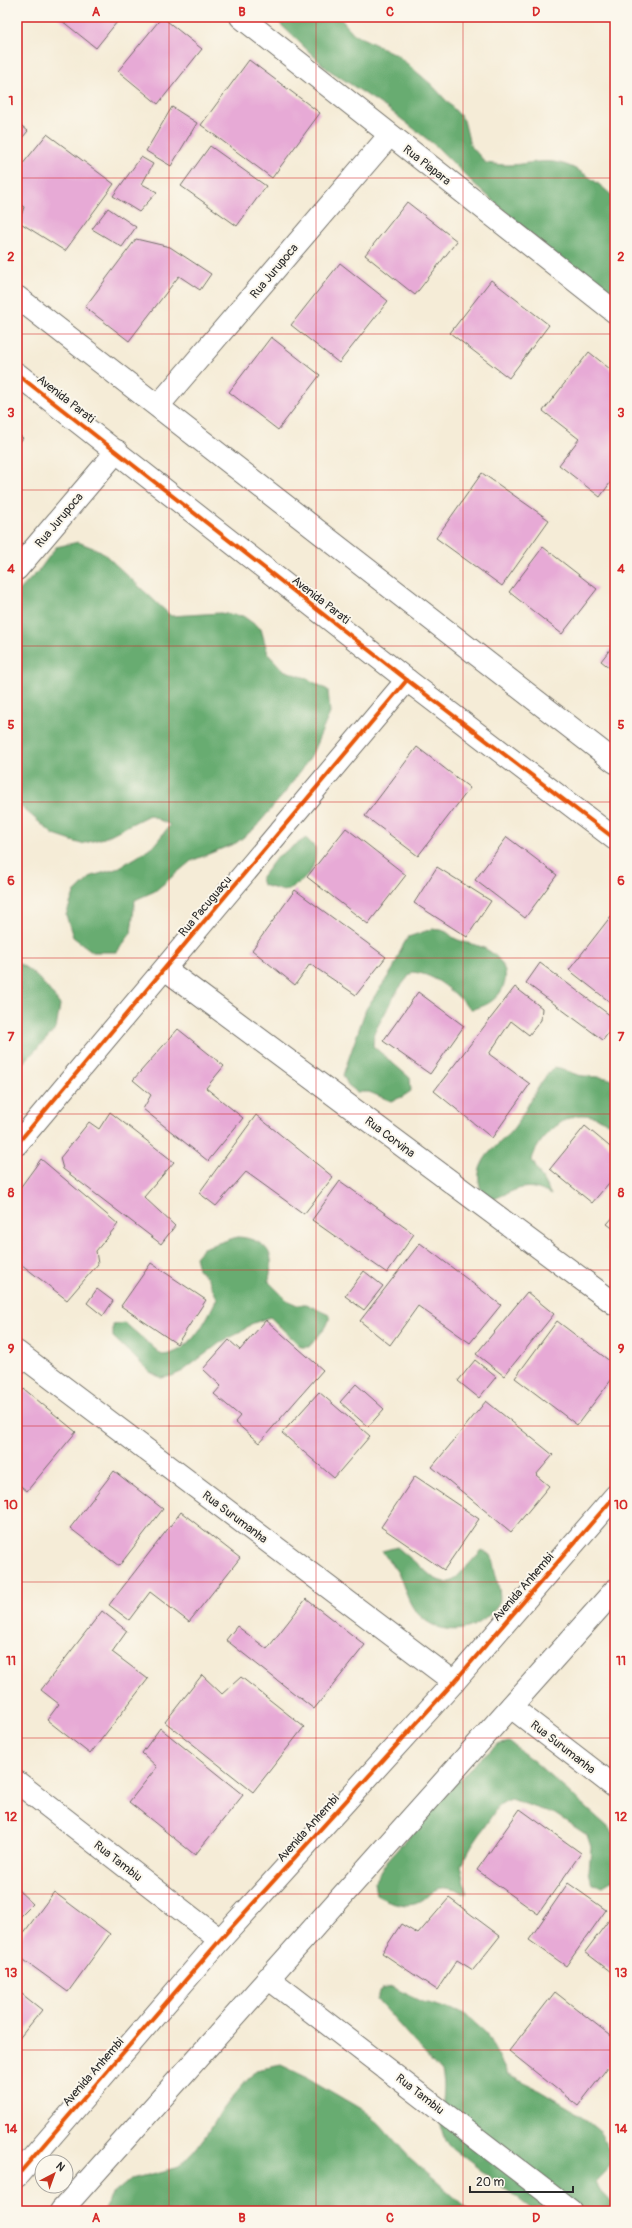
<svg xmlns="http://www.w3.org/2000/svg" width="632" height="2228" font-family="Pangolin,sans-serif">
<rect width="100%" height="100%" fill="#fbf7ec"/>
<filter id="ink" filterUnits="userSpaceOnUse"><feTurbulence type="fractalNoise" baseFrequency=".025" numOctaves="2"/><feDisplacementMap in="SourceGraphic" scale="8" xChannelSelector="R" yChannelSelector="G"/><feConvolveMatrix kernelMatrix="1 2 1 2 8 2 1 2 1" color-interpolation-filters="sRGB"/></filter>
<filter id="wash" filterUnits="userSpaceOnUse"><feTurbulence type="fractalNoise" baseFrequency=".012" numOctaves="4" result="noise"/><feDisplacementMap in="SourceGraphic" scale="16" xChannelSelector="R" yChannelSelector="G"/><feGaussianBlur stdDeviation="0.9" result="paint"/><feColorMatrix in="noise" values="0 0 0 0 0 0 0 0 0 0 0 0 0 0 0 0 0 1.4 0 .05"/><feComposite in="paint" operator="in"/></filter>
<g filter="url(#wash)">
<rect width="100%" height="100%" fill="#f5ecd7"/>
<g fill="#68ac71" stroke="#4a6c4e">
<path d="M 273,17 L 339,17 L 354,34 L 397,55 L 432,85 L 464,120 L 470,145 L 486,163 C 493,164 501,165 508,165 C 523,165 538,160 554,162 C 577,165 598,183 615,198 L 615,309 L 471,181 L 436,146 L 391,111 L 326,68 Z"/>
<polygon points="78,542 101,551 171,616 220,613 243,616 261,629 268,654 283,670 306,678 328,690 330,713 311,756 284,794 254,829 236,843 191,861 155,891 135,900 131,933 117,952 93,952 73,937 66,915 74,893 92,876 116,869 137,857 155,844 170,825 149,815 104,838 81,844 54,835 17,803 17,593 40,569 56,547"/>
<path d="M 306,838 L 315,847 C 317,871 306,881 284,891 L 263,885 L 261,878 L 277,857 Z"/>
<path d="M 432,929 C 436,930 441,929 444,931 C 448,932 451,936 454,938 C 465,944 480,944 489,951 C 520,971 503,1005 471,1009 C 454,993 437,974 412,972 L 397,991 L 374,1033 L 373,1046 L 410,1078 L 411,1091 L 402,1097 L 391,1101 L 369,1092 L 357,1092 L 348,1085 L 343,1075 L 366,1009 L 393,969 L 402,947 L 408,937 Z"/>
<path d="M 17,962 C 36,973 48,987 60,1005 L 56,1029 L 17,1069 Z"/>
<path d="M 554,1067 C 564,1068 570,1073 578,1075 C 591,1078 603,1075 615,1081 L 615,1126 C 604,1121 595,1115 583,1115 C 563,1114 536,1141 532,1160 L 551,1195 C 527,1181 518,1189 494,1199 L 482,1193 C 479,1184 477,1175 481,1166 C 487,1150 503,1142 513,1129 C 528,1109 536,1085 554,1067 Z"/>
<path d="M 237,1237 C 250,1237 270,1244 271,1260 C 272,1267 269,1275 269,1282 L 287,1300 L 297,1305 L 308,1305 L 331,1316 L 326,1327 L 309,1347 L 301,1347 L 270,1317 L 251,1324 L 241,1332 L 221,1342 L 183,1371 L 172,1376 L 161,1378 L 150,1372 L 113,1337 L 113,1325 L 125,1323 L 162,1355 C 190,1354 206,1321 217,1298 L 207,1277 L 198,1269 L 195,1257 L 203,1248 Z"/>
<path d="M 397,1547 L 435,1579 L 447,1583 L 457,1577 L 482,1550 L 492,1556 C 493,1569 503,1595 499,1603 C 497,1609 491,1613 487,1617 C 467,1635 437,1634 418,1614 C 407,1603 405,1587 398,1573 C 393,1565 387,1559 382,1551 Z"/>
<path d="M 509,1742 L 536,1763 L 608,1827 L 615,1836 L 613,1880 L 603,1886 L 592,1884 L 589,1872 L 591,1847 L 587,1835 L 555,1814 L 510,1799 L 499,1805 L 472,1845 L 461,1865 L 467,1893 C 460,1892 449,1887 442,1888 C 434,1888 429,1895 424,1899 C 410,1911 389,1902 376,1895 L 374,1882 L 387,1861 L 468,1770 L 497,1745 Z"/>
<path d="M 392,1987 L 423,2002 L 458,2011 L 468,2017 L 486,2033 L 508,2075 L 541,2091 L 573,2110 L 599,2131 L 612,2153 L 612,2164 L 596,2181 L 600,2191 L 615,2207 L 615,2211 L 534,2211 L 448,2145 C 432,2119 448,2099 441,2072 L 377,2000 L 381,1989 Z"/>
<polygon points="281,2065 308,2078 361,2109 379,2123 410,2158 470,2211 103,2211 112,2195 131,2179 179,2167 195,2150 210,2130 224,2107 256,2070"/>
</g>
<g id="blocks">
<g fill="#e7aad6">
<polygon points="57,17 121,17 96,48"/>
<polygon points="162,17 202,49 158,104 118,71"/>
<polygon points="249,60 320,113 272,178 201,125"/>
<polygon points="172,107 197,123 171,166 146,151"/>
<polygon points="17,122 28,131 17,144"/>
<polygon points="47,134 114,184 65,251 19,222 24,207 17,202 17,171"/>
<polygon points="210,146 266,186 237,226 181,186"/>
<polygon points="141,157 153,164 142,184 157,192 139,212 113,196"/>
<polygon points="407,202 457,241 415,295 365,255"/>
<polygon points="108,208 136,227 122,247 92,229"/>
<polygon points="136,239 170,247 211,274 200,290 179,276 129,341 85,307"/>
<polygon points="340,263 388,301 339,363 291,325"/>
<polygon points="491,280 549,325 509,378 450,333"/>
<polygon points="271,337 320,375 278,430 229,392"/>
<polygon points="589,352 615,373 615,476 600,497 559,465 579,439 543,411"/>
<polygon points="17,434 23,438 17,446"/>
<polygon points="482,473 549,520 502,586 436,538"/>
<polygon points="543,547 597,589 562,634 509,592"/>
<polygon points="615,643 615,672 601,661"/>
<polygon points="417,747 470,788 418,856 365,816"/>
<polygon points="346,828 406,875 368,924 307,877"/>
<polygon points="507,837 557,875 525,918 475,880"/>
<polygon points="437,867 491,901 467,937 414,903"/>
<polygon points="295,890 386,957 356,995 310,964 295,985 252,950"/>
<polygon points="611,916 615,919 615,1006 569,970"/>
<polygon points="540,963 615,1019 615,1024 603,1040 526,983"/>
<polygon points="515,987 542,1008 541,1020 529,1035 511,1021 489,1054 530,1084 492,1138 434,1091"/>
<polygon points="418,992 464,1026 430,1074 383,1041"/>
<polygon points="178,1029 224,1066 206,1088 243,1118 208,1161 143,1109 151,1095 133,1080"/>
<polygon points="110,1112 174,1162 144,1197 175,1226 161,1244 63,1169 60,1158 89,1122 99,1129"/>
<polygon points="256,1115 333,1177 304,1214 246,1172 216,1206 199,1193"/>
<polygon points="585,1126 615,1151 615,1176 592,1203 550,1169"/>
<polygon points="41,1159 118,1224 96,1251 98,1264 67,1300 17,1261 19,1216 17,1192"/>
<polygon points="340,1181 414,1234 387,1273 312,1220"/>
<polygon points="615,1215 615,1230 607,1224"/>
<polygon points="420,1243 501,1305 470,1343 418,1306 390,1345 360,1321"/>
<polygon points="151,1263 206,1300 177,1344 121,1306"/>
<polygon points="364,1271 383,1286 364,1310 345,1296"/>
<polygon points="97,1289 113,1301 103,1316 87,1303"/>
<polygon points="527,1292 554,1314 504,1376 476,1354"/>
<polygon points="266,1320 323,1370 259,1443 235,1422 240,1416 214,1394 221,1386 203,1369 229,1340 240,1350"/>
<polygon points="557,1321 615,1365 615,1375 577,1425 515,1378"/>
<polygon points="475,1360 496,1377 479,1398 458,1381"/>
<polygon points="356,1384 384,1409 368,1427 340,1402"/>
<polygon points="24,1389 76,1432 27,1491 17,1483 17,1398"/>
<polygon points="319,1392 370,1436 334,1478 282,1433"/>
<polygon points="486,1401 553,1455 536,1475 549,1486 511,1532 432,1467"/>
<polygon points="114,1471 163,1509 119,1566 70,1528"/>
<polygon points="415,1476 479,1519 444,1570 381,1527"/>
<polygon points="181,1512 240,1558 189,1622 150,1592 129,1620 109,1605"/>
<polygon points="306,1599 365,1645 314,1709 226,1640 237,1626 267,1649"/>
<polygon points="102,1611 127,1631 112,1652 148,1679 90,1754 47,1720 59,1704 41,1690"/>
<polygon points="202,1675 222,1694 241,1677 304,1727 253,1792 165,1722"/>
<polygon points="160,1728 243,1795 195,1855 129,1802 157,1767 142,1753"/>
<polygon points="520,1809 581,1853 538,1914 477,1870"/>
<polygon points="568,1883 606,1910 566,1966 529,1940"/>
<polygon points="17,1889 33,1904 17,1920"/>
<polygon points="54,1892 110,1934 68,1992 17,1955 17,1942"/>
<polygon points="449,1898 500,1936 473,1970 457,1960 437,1990 382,1953 401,1924 418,1934"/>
<polygon points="615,1912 615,1975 585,1952"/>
<polygon points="17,1990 42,2010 17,2041"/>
<polygon points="555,1992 615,2039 615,2058 578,2106 509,2051"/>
</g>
</g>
</g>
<g filter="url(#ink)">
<use href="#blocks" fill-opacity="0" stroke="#726f67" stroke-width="1"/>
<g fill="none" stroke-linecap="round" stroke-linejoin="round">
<g stroke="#726f67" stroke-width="24">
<g id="street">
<polyline points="241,17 615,312"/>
<polyline points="158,406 389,136"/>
<polyline points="17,569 117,451"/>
<polyline points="165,969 615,1304"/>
<polyline points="17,1144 407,680"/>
<polyline points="17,1352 454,1682"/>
<polyline points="511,1707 615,1787"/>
<polyline points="17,1782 220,1940"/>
<polyline points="268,1978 571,2211"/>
</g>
</g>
<g stroke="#726f67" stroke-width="24">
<g id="secondary">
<polyline points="17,297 615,762"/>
<polyline points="17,374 407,680 615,839"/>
<polyline points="17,2176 220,1940 454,1682 615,1496"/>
<polyline points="61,2211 615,1590"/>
</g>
</g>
<use href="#street" stroke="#fff" stroke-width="22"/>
<use href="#secondary" stroke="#fff" stroke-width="22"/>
<g stroke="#fbf7ec" stroke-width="6">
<g id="cycleway">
<polyline points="17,374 407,680 615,839"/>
<polyline points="17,1144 407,680"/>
<polyline points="17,2176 220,1940 454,1682 615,1496"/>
</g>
</g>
<use href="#cycleway" stroke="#e8590c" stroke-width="4"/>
</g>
</g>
<path fill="none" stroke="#d62828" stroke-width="1" stroke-opacity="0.55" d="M 169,17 L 169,2211M 316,17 L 316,2211M 463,17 L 463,2211M 17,178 L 615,178M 17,334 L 615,334M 17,490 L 615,490M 17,646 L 615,646M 17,802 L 615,802M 17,958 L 615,958M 17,1114 L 615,1114M 17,1270 L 615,1270M 17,1426 L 615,1426M 17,1582 L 615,1582M 17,1738 L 615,1738M 17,1894 L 615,1894M 17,2050 L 615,2050"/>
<g text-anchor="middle" stroke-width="4" stroke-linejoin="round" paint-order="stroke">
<g font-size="12" fill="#2b2b2b" stroke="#fbf7ec">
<text transform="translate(427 165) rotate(38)" y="4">Rua Piapara</text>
<text transform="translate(274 271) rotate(-50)" y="4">Rua Jurupoca</text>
<text transform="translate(66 399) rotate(38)" y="4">Avenida Parati</text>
<text transform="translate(59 520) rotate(-50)" y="4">Rua Jurupoca</text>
<text transform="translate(321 600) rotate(38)" y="4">Avenida Parati</text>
<text transform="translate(205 906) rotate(-50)" y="4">Rua Pacuguaçu</text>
<text transform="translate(390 1137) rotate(37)" y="4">Rua Corvina</text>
<text transform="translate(235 1517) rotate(37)" y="4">Rua Surumanha</text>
<text transform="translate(523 1587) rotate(-49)" y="4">Avenida Anhembi</text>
<text transform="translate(563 1747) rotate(38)" y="4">Rua Surumanha</text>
<text transform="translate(308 1828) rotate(-48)" y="4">Avenida Anhembi</text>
<text transform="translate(118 1861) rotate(38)" y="4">Rua Tambiu</text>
<text transform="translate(93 2072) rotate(-49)" y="4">Avenida Anhembi</text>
<text transform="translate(420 2094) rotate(38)" y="4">Rua Tambiu</text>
</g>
</g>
<rect width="632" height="2228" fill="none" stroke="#fbf7ec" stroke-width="44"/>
<g transform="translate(54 2174) rotate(41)"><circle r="19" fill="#fbf7ec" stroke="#a8a59f"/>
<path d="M0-3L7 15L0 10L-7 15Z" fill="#c8321e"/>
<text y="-6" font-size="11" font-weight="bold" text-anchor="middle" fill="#2b2b2b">N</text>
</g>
<path d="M470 2186v6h103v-6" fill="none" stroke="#2b2b2b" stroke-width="2"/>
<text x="476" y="2186" font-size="12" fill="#2b2b2b" stroke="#fbf7ec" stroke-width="3" paint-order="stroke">20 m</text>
<rect x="22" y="22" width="588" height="2184" fill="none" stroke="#d62828" stroke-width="1.5"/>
<g font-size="13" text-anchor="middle" font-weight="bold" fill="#d62828">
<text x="96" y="16">A</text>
<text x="242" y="16">B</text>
<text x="390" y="16">C</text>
<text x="536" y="16">D</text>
<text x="11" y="105">1</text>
<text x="621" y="105">1</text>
<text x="11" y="261">2</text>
<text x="621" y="261">2</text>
<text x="11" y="417">3</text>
<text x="621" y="417">3</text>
<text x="11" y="573">4</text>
<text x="621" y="573">4</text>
<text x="11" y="729">5</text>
<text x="621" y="729">5</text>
<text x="11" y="885">6</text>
<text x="621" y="885">6</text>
<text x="11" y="1041">7</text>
<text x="621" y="1041">7</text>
<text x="11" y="1197">8</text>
<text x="621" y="1197">8</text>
<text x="11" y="1353">9</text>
<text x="621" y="1353">9</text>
<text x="11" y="1509">10</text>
<text x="621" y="1509">10</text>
<text x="11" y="1665">11</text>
<text x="621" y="1665">11</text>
<text x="11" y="1821">12</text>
<text x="621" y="1821">12</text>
<text x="11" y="1977">13</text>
<text x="621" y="1977">13</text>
<text x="11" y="2133">14</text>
<text x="621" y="2133">14</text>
<text x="96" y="2222">A</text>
<text x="242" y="2222">B</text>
<text x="390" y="2222">C</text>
<text x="536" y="2222">D</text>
</g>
</svg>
